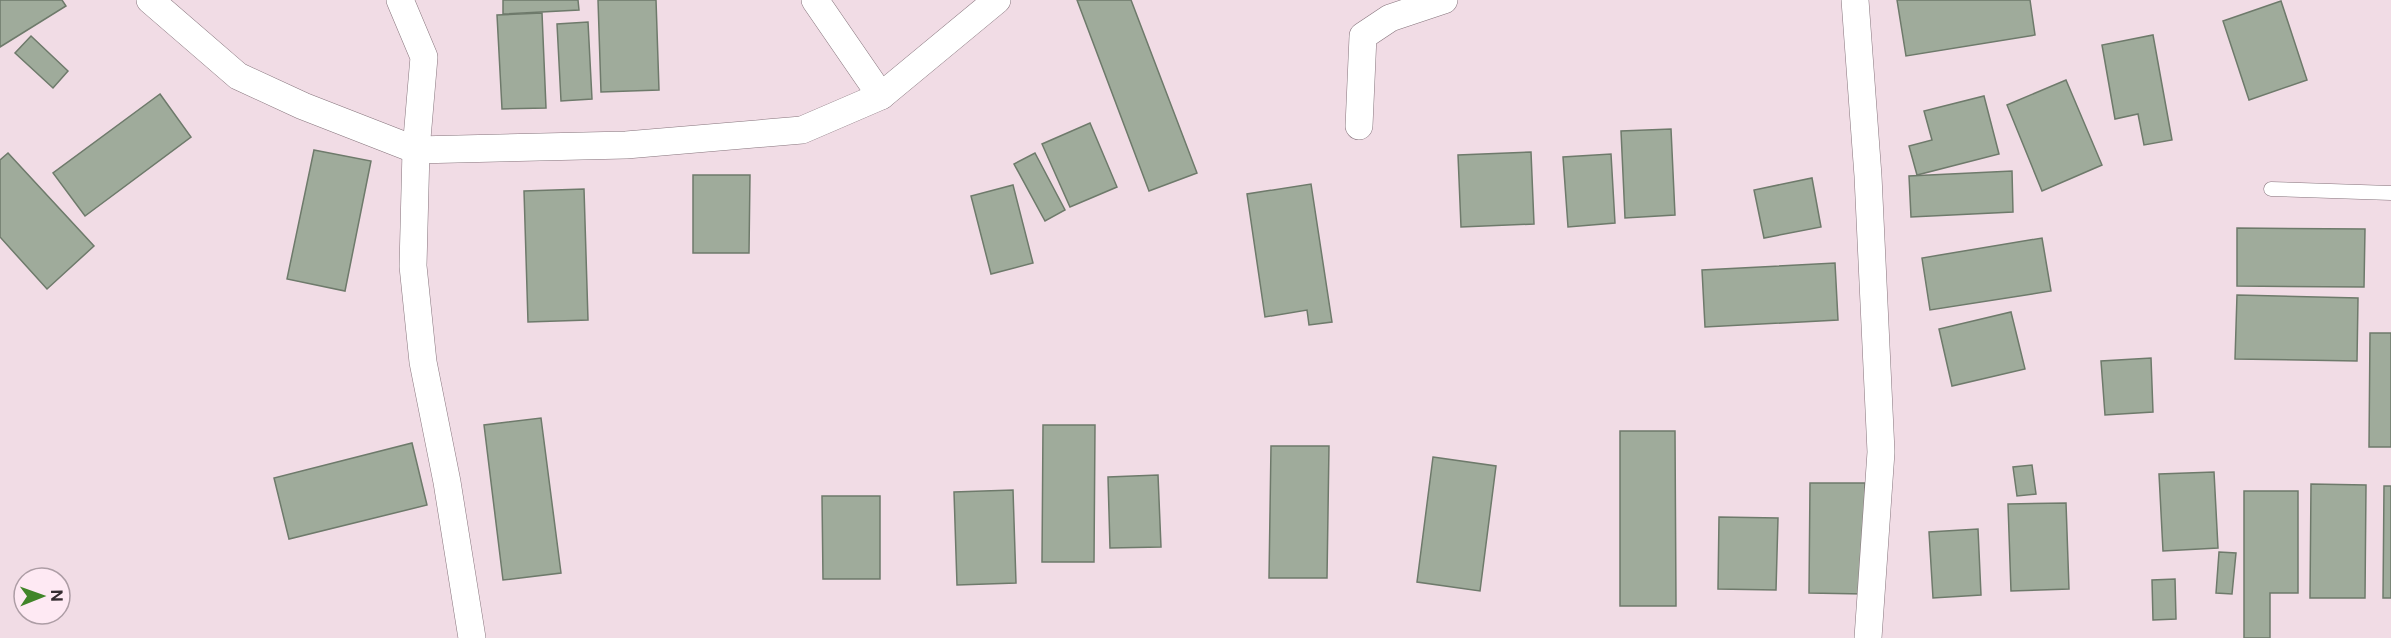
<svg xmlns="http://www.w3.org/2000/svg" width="2391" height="638" font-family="'Public Sans',sans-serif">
<rect width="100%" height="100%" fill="#f1dce5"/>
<g fill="#9fab9b" stroke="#6e7a6b" stroke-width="1.5">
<polygon points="0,0 62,0 66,6 0,47"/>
<polygon points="503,0 578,0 579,10 503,14"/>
<polygon points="598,0 656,0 659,90 601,92"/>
<polygon points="1077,0 1131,0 1197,173 1149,191"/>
<polygon points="1897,0 2030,0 2035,35 1906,56"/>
<polygon points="2281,1 2307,80 2249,100 2223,21"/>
<polygon points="542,13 546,108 502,109 497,15"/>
<polygon points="588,22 592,99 561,101 557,24"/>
<polygon points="2153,35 2172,140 2144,145 2138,114 2115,119 2102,45"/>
<polygon points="31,36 68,71 53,88 15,53"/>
<polygon points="2066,80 2102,165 2042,191 2007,105"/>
<polygon points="160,94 191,137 85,216 53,173"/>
<polygon points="1984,96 1999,154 1917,175 1909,146 1932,140 1924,111"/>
<polygon points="1090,123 1117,187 1070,207 1042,144"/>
<polygon points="1671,129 1675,215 1625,218 1621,131"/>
<polygon points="314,150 371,161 345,291 287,279"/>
<polygon points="1531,152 1534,224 1461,227 1458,155"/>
<polygon points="8,153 94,246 47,289 0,237 0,160"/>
<polygon points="1035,153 1065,210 1045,221 1014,164"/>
<polygon points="1611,154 1615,223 1568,227 1563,157"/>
<polygon points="2012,171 2013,212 1911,217 1909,176"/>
<polygon points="693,175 750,175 749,253 693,253"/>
<polygon points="1812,178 1821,227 1764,238 1754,190"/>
<polygon points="1311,184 1332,322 1309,325 1307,310 1265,317 1247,194"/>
<polygon points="1013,185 1033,263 991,274 971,196"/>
<polygon points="584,189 588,320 528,322 524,191"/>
<polygon points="2237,228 2365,229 2364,287 2237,286"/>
<polygon points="2042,238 2051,291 1930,310 1922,258"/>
<polygon points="1835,263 1838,320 1705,327 1702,270"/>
<polygon points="2237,295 2358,298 2357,361 2235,359"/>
<polygon points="2011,312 2025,369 1952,386 1939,329"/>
<polygon points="2370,333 2391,333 2391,447 2369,447"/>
<polygon points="2151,358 2153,412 2105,415 2101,361"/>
<polygon points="541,418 561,573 503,580 484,425"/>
<polygon points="1043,425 1095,425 1094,562 1042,562"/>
<polygon points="1620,431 1675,431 1676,606 1620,606"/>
<polygon points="412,443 427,505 289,539 274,478"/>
<polygon points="1271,446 1329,446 1327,578 1269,578"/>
<polygon points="1433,457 1496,466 1480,591 1417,582"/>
<polygon points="2032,465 2036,494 2017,496 2013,467"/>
<polygon points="2214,472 2218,548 2163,551 2159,474"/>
<polygon points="1158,475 1161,547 1110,548 1108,477"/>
<polygon points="1810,483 1865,483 1864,594 1809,593"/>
<polygon points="2311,484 2366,485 2365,598 2310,598"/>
<polygon points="2384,486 2391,486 2391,598 2383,598"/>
<polygon points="1013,490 1016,583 957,585 954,492"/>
<polygon points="2244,491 2298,491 2298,593 2270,593 2270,638 2244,638"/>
<polygon points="822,496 880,496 880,579 823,579"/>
<polygon points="2066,503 2069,589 2011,591 2008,504"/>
<polygon points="1719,517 1778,518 1776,590 1718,589"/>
<polygon points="1978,529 1981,595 1933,598 1929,532"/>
<polygon points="2219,552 2236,553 2232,594 2216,593"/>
<polygon points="2175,579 2176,619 2153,620 2152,580"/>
</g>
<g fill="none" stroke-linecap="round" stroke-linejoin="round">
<g stroke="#86747c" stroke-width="15">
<polyline id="service" points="2271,189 2391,193"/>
</g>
<g stroke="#86747c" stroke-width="28">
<g id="minor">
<polyline points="150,0 238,76 303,106 416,150 626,145 802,130 881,96 997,0"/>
<polyline points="400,0 424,57 416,150 413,266 423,362 447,482 472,638"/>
<polyline points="815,0 881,96"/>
<polyline points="1855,0 1868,176 1881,452 1868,638"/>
<polyline points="1359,126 1363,36 1390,18 1444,0"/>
</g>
</g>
<use href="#service" stroke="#fff" stroke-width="14"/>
<use href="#minor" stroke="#fff" stroke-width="27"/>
</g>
<g transform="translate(42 596) rotate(89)"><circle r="28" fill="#fee9f3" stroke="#ad9da5" stroke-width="1.5"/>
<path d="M0-4.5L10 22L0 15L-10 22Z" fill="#418529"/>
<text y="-9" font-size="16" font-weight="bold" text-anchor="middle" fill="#342c30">N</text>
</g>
</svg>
